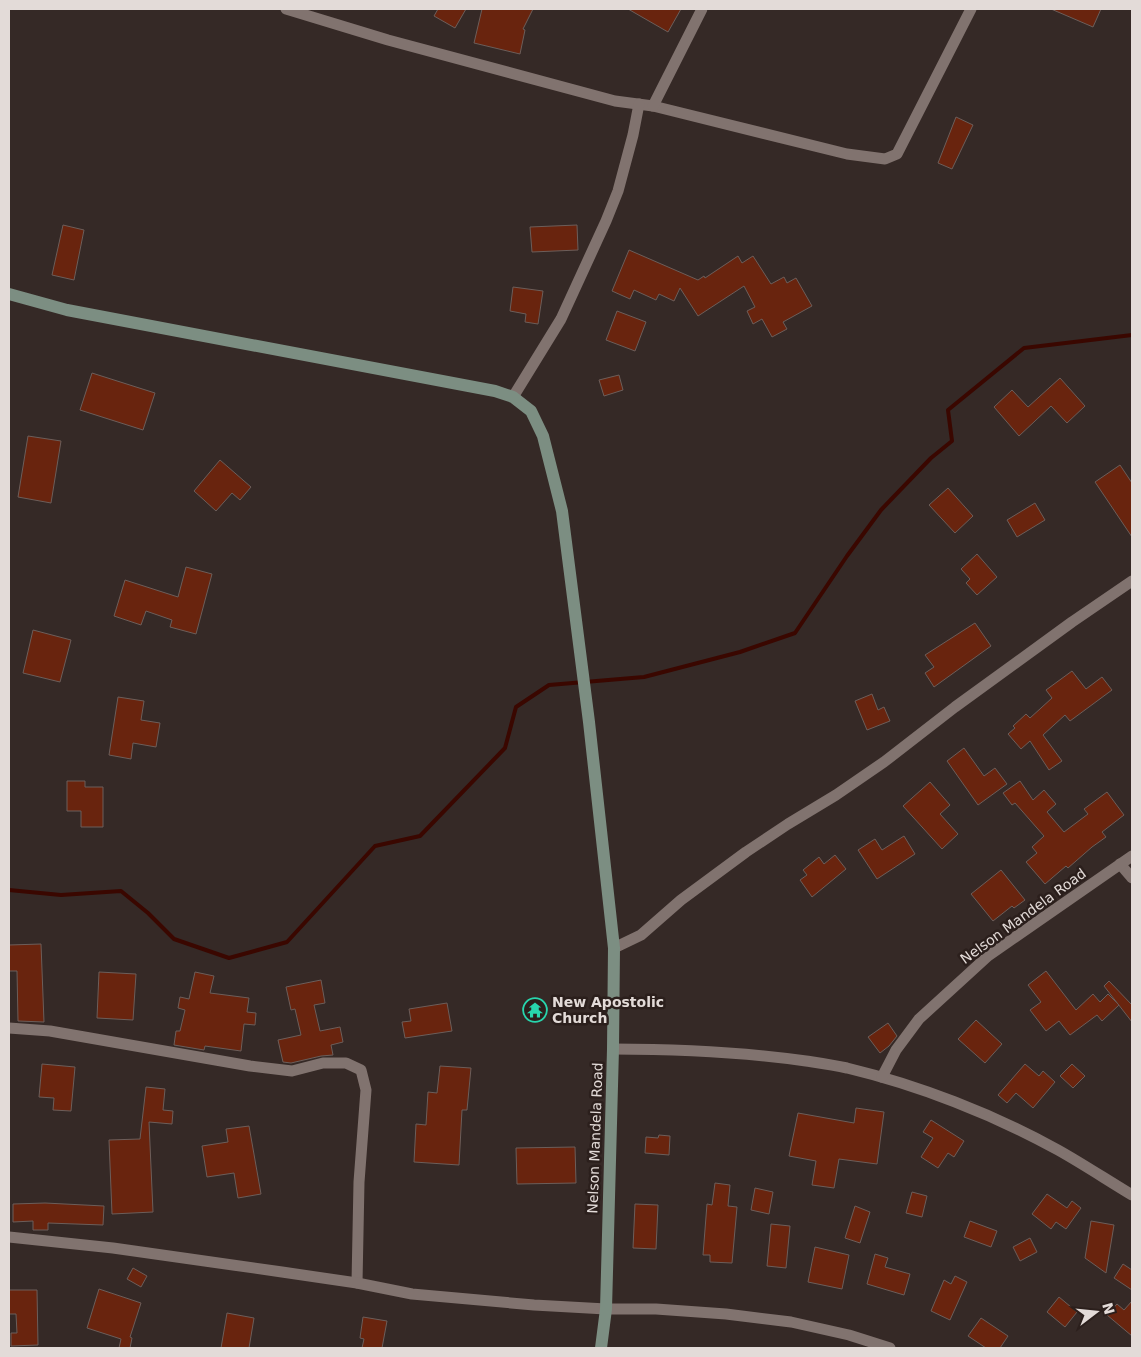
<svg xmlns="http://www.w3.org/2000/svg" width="1141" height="1357" font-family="'DejaVu Sans',sans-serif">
<rect width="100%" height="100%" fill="#352926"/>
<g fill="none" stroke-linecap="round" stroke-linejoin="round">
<polyline stroke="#3a0700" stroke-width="4" points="9,890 61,895 121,891 148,913 174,939 229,958 287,942 375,846 420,836 505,748 516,707 549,685 644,677 740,652 795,633 847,556 881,510 931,458 952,441 948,410 1024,348 1132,335"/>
</g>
<g fill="#69240e" stroke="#6c5e5a">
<polygon points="438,9 466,9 455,28 434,16"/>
<polygon points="482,9 533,9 523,29 525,30 520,54 474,43"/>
<polygon points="628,9 681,9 668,32"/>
<polygon points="1051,9 1101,9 1093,27"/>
<polygon points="956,117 973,125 952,169 938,163"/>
<polygon points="63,225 84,230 74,280 52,275"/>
<polygon points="577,225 578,250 532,252 530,227"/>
<polygon points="629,250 698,280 704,276 705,278 738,256 742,263 753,256 771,284 784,277 787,283 796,278 812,306 783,322 787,329 772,337 762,319 753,324 747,311 755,307 744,286 698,316 680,288 674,301 659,294 656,300 634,290 630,299 612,291"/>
<polygon points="513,287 543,291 538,324 525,322 526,314 510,311"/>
<polygon points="617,311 646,322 635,351 606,340"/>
<polygon points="92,373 155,393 143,430 80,410"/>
<polygon points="619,375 623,390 604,396 599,380"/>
<polygon points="1060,378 1085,406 1067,423 1051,406 1019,436 994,407 1012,390 1028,407"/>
<polygon points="28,436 61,441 51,503 18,497"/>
<polygon points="220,460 251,487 240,500 232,493 216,511 194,491"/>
<polygon points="1120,465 1132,483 1132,537 1095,482"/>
<polygon points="948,488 973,516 955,533 929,505"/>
<polygon points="1035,503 1045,520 1017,537 1007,520"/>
<polygon points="977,554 997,577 977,595 966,583 970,579 961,569"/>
<polygon points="186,567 212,574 196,634 170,627 172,620 146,611 141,625 114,616 125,580 178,597"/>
<polygon points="975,623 991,646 934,687 925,673 934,667 925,655"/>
<polygon points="33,630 71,640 60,682 23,673"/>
<polygon points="1072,671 1086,689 1102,677 1112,690 1070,721 1065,715 1043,735 1062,761 1049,770 1030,741 1021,749 1008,734 1015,728 1013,726 1026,714 1030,718 1052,698 1046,690"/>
<polygon points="872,694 878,710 884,707 890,721 867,730 855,701"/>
<polygon points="118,697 144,701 141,720 160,723 156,747 133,743 131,759 109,755"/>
<polygon points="964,748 984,776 995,768 1007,784 978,805 947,761"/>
<polygon points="67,781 85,781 85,787 103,787 103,827 81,827 81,811 67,811"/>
<polygon points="1020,781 1033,800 1044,790 1056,804 1047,812 1064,832 1088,814 1084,809 1107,792 1124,815 1102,832 1106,837 1092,847 1068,868 1066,866 1045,884 1026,862 1037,853 1032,847 1044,836 1015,803 1012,805 1003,793"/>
<polygon points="930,782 950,805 940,814 958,834 942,849 903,806"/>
<polygon points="904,836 915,854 877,879 858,850 875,839 882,850"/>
<polygon points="835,855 846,869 812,897 800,880 807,875 803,870 819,857 824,864"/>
<polygon points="1001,870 1025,900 1014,908 1012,906 993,921 971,894"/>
<polygon points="41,944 44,1022 18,1021 17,971 9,971 9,945"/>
<polygon points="1046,971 1076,1010 1093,994 1100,1002 1108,994 1119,1005 1102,1021 1097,1015 1070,1035 1059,1021 1046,1031 1030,1010 1041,1002 1028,985"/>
<polygon points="99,972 136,974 133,1020 97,1018"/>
<polygon points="195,972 214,976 210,993 249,998 247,1012 256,1013 255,1025 244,1024 241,1051 205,1046 204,1050 174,1045 176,1031 180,1031 185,1010 178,1008 180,997 189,999"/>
<polygon points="321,980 325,1003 314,1005 320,1031 340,1027 343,1042 331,1045 333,1055 321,1056 291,1063 283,1062 278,1040 301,1035 295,1009 291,1010 286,987"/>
<polygon points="1109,981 1132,1005 1132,1022 1104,986"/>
<polygon points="447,1003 452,1031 405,1038 402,1022 411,1021 409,1009"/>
<polygon points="976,1020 1002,1044 985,1063 958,1039"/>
<polygon points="888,1023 897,1036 889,1046 880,1053 868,1037"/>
<polygon points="42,1064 75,1067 71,1111 53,1110 54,1098 39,1097"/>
<polygon points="1025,1064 1039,1076 1043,1071 1055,1082 1033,1108 1016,1093 1007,1103 998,1095"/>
<polygon points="1072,1064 1085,1076 1073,1088 1060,1076"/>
<polygon points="440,1066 471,1068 467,1110 462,1110 459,1165 414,1162 416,1124 426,1125 428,1092 437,1093"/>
<polygon points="146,1087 165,1089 163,1110 173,1111 172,1124 149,1122 153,1212 112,1214 109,1140 140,1139"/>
<polygon points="856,1108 884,1112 877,1164 839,1159 834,1188 812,1185 816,1161 789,1156 798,1113 854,1123"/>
<polygon points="931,1120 964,1141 954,1157 948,1153 938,1168 921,1157 933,1138 923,1132"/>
<polygon points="249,1126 261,1194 238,1198 234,1173 207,1177 202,1146 228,1142 226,1129"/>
<polygon points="659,1135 670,1136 669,1155 645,1153 646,1137 658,1138"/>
<polygon points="575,1147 576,1183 517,1184 516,1148"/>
<polygon points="715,1183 730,1185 728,1206 737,1207 732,1263 710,1262 710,1255 703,1255 707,1204 712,1205"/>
<polygon points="755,1188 773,1192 769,1214 751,1210"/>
<polygon points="912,1192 927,1196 922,1217 906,1213"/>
<polygon points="1047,1194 1067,1208 1072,1201 1081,1208 1066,1229 1056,1222 1051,1229 1032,1214"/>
<polygon points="45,1203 104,1206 103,1225 48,1223 48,1230 33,1230 33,1221 13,1222 13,1204"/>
<polygon points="635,1204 658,1205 656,1249 633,1248"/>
<polygon points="855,1206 870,1212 860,1243 845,1238"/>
<polygon points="970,1221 997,1231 991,1247 964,1237"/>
<polygon points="1091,1221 1114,1225 1106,1273 1085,1258"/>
<polygon points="771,1224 790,1226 786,1268 767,1266"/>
<polygon points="1030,1238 1037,1252 1020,1261 1013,1247"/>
<polygon points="815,1247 849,1255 842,1289 808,1282"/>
<polygon points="875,1254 888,1258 885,1267 910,1274 904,1295 867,1284"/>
<polygon points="1123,1264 1132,1270 1132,1290 1114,1278"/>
<polygon points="133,1268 147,1276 141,1287 127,1279"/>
<polygon points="955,1276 967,1282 950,1320 931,1311 944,1280 951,1284"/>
<polygon points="99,1289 141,1303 130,1337 132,1338 130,1348 119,1348 121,1339 87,1328"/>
<polygon points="9,1290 37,1290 38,1345 11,1346 11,1333 17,1333 16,1314 9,1314"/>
<polygon points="1059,1297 1077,1312 1065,1327 1047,1312"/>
<polygon points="1132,1301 1132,1336 1107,1315 1117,1304 1124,1310"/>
<polygon points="227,1313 254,1318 249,1348 221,1348"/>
<polygon points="363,1317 387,1321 382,1348 362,1348 364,1339 360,1338"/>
<polygon points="981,1318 1008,1336 1000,1348 986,1348 968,1336"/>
</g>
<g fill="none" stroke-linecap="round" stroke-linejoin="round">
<g stroke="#81736f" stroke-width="11">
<polyline points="286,9 388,40 615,101 653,106 847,154 885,159 897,154 971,9"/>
<polyline points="653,106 702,9"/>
<polyline points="513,397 561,319 606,221 618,191 633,135 639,104"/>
<polyline points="1120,864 1132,878"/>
<polyline points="614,948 641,935 681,900 746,852 788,824 836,795 884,762 955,707 1072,622 1132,581"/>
<polyline points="9,1028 50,1031 250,1066 292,1071 323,1063 346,1063 361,1070 366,1090 359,1182 357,1283"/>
<path d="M 613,1049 C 678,1049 742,1052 806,1061 C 819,1063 833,1065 847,1068 C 918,1085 993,1114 1058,1150 C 1083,1164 1107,1180 1132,1195"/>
<polyline points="882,1077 896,1050 919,1019 988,956 1132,856"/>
<polyline points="9,1237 113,1248 282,1272 357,1283 412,1294 534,1305 606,1309 656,1309 726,1314 791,1322 849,1335 890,1348"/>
</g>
<polyline stroke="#7c8e82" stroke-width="12" points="9,294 67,310 495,391 513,397 531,411 543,436 562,511 589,722 614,948 613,1049 606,1309 601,1348"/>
</g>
<defs>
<g id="temple-ring" transform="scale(1.25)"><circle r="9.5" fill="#2b1f1c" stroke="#28d5ad" stroke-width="1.5"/><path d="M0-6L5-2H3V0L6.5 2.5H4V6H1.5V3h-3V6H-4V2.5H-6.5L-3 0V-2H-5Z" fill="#28d5ad"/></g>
</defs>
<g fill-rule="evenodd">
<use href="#temple-ring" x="535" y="1010"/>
</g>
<g text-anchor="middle" stroke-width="5" stroke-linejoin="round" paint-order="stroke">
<g font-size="14" fill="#e3dbd8" stroke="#2b1f1c">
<text transform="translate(1023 916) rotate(-36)" y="5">Nelson Mandela Road</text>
<text transform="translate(595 1138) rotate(-88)" y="5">Nelson Mandela Road</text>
</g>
<g font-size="14" font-weight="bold" fill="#e3dbd8" stroke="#2b1f1c" text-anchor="start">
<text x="552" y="1007">New Apostolic<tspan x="552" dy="16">Church</tspan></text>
</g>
</g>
<rect width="1141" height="1357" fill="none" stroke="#e3dbd8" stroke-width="20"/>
<g transform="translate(1096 1312) rotate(74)" stroke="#2b1f1c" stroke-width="4" paint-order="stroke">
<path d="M0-4L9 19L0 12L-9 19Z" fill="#e3dbd8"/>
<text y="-8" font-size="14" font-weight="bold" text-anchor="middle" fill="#e3dbd8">N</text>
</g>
</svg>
